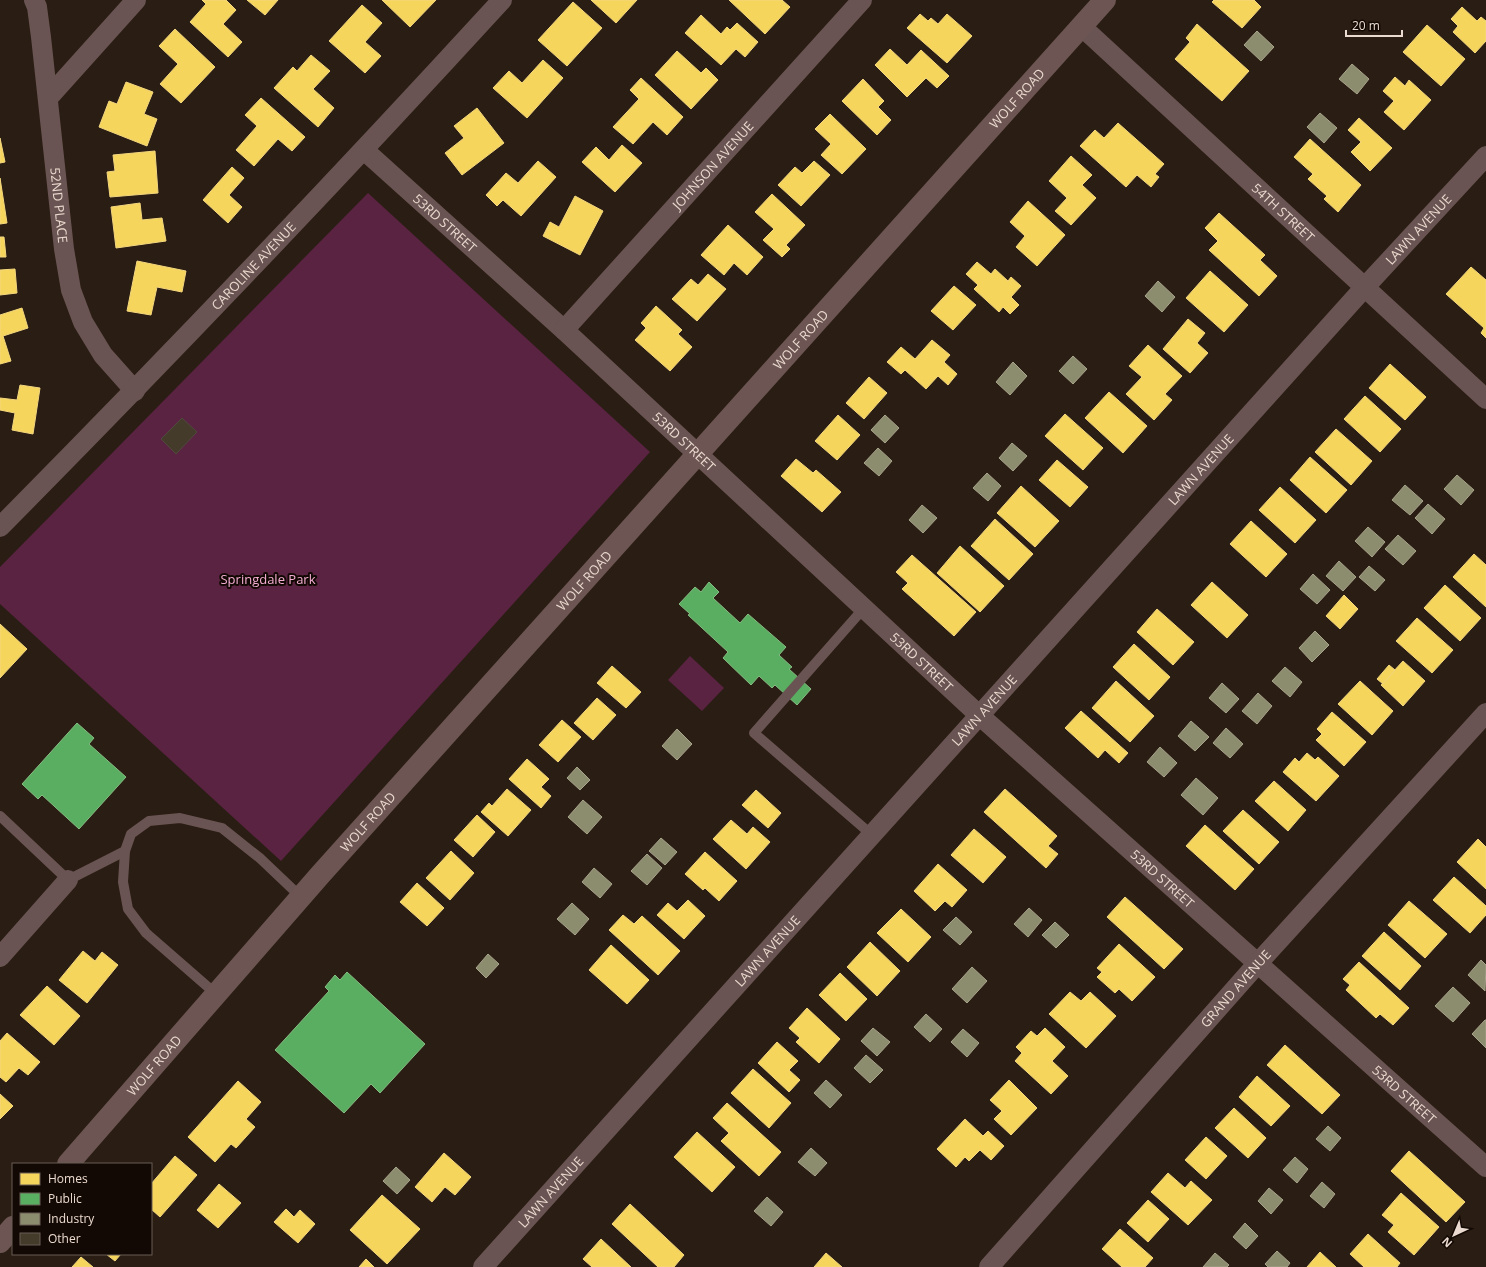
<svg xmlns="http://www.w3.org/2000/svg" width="1486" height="1267" font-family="'Open Sans',sans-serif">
<rect width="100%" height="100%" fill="#2a1d13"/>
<g fill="#592341">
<polygon points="368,193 650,452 281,861 0,604 0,567"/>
<polygon points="690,656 724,688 702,711 668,680"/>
</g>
<g fill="#f6d55c" stroke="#f3d67e">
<polygon points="202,0 226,0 236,10 223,24 242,42 228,57 190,22 206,4"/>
<polygon points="247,0 278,0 265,15"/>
<polygon points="382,0 436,0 410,27"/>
<polygon points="591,0 637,0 616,23"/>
<polygon points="729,0 782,0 790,7 765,34"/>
<polygon points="1214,0 1254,0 1261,7 1242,28 1212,2"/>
<polygon points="573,2 602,28 567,66 538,40"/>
<polygon points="362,5 382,23 365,42 381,56 365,73 329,41"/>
<polygon points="1462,7 1477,21 1481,17 1486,21 1486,41 1475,53 1453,32 1458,26 1451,19"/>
<polygon points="920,14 928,21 931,18 938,24 947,14 972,36 947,63 907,28"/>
<polygon points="701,15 721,34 727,27 730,30 737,23 758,42 745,57 736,49 721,65 685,33"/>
<polygon points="1197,24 1249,71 1222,101 1175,59 1190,42 1186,38"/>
<polygon points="1427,25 1465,59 1441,86 1403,52"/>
<polygon points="175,29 215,67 181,103 160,84 178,64 159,46"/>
<polygon points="890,49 907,65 921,50 949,76 937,88 926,78 907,97 875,65"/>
<polygon points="677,51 701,73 706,68 718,80 691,109 655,75"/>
<polygon points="311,55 330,71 313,89 334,108 318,127 274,88 293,67 297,71"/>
<polygon points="543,60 563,78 527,118 493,88 509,71 522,83"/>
<polygon points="1395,77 1405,86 1409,80 1431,100 1404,130 1384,112 1394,101 1383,91"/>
<polygon points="641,78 683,117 667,135 653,122 633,144 613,127 639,99 630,90"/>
<polygon points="863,79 884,101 878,107 891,120 877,135 842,101"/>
<polygon points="126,82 153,92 144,114 157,119 147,146 99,127 109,101 117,104"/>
<polygon points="261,98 305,137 292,151 278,139 254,166 236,150 257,126 245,115"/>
<polygon points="477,108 504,143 462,175 445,153 464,138 454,126"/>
<polygon points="830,114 866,149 842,174 821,155 831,144 815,129"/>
<polygon points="1359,118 1392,148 1370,171 1351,152 1361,142 1348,130"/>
<polygon points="1118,123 1164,164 1155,174 1159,177 1151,187 1137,175 1126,187 1080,146 1095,130 1104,138"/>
<polygon points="0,138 5,162 0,163"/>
<polygon points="1310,139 1361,185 1338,212 1324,199 1327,196 1308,179 1313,174 1294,157"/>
<polygon points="622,145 642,163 615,192 582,162 596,147 609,160"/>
<polygon points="155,151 158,193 110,197 107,172 115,171 113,155"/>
<polygon points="1071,156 1092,175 1082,185 1096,198 1071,225 1055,211 1067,198 1049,181"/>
<polygon points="538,161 556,177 521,216 503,200 497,206 486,195 506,173 518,183"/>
<polygon points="814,161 830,175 801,206 778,185 795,167 802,173"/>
<polygon points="232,167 244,178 229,195 242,207 228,223 203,200"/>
<polygon points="0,178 7,223 0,224"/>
<polygon points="772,194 805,225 786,245 790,249 782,257 763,240 774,229 755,212"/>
<polygon points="575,196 603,211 580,255 543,236 550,222 559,227"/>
<polygon points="1028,201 1065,235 1037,266 1016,247 1025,236 1010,222"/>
<polygon points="140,203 142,220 162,218 166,241 116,248 111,207"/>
<polygon points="1219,213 1265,255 1260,260 1277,276 1259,296 1209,250 1218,241 1205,228"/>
<polygon points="728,225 763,257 747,275 734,263 724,275 701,255"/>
<polygon points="0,237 4,237 6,257 0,257"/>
<polygon points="137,261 186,271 182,292 157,287 151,315 127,311"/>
<polygon points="977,262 991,274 995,269 1008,281 1011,277 1021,286 1011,297 1019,305 1010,314 1003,307 999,312 974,289 978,285 966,274"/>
<polygon points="1471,267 1486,280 1486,338 1481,333 1484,328 1446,294"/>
<polygon points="15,269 17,293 0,295 0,270"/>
<polygon points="1210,271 1248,305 1224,332 1186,298"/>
<polygon points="708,274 726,289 697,321 672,299 691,279 698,285"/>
<polygon points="954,286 976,305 953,330 931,311"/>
<polygon points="656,306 682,330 678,334 692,347 670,371 635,340 646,328 641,323"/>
<polygon points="22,308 28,328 3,336 11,361 0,364 0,315"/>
<polygon points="1188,319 1205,333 1197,343 1208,353 1190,373 1163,349"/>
<polygon points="932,340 950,355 944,362 957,374 948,385 938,376 926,389 905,370 901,374 887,362 901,347 915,359"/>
<polygon points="1148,345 1182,376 1165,394 1172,400 1154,420 1126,394 1142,377 1129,366"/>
<polygon points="1390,364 1426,397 1405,420 1369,388"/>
<polygon points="869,377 887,393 864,419 846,403"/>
<polygon points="20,385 40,388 33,434 12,430 15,413 0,410 0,398 17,400"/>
<polygon points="1109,392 1147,426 1123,453 1085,418"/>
<polygon points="1365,396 1401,429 1380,452 1344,419"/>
<polygon points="1065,414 1103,448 1083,470 1045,436"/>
<polygon points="838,415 860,435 837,460 815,441"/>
<polygon points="1336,429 1372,461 1351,485 1315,452"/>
<polygon points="1310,457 1347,490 1326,513 1290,480"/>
<polygon points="796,459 813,473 816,470 841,492 822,512 781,476"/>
<polygon points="1057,460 1088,487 1070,507 1039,480"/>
<polygon points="1021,486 1059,521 1035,547 997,513"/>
<polygon points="1280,487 1316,520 1295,543 1259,510"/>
<polygon points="995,519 1033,554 1009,580 971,546"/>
<polygon points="1251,521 1287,554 1266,577 1230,544"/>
<polygon points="960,546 1004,586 980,612 937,573"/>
<polygon points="1474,554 1486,565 1486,607 1453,577"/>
<polygon points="912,555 976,612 954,636 902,589 908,583 896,572"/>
<polygon points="1212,582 1248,615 1227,638 1191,605"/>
<polygon points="1445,585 1481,618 1460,641 1424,608"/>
<polygon points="1344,595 1358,609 1340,629 1326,616"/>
<polygon points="1157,609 1194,642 1173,665 1137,632"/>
<polygon points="1417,618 1453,650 1432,673 1396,641"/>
<polygon points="0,624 27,649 0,678"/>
<polygon points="1134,644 1170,677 1149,700 1113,667"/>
<polygon points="1403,661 1425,681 1403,706 1381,685"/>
<polygon points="1389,665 1395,670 1383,684 1377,679"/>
<polygon points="612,666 641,692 626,708 597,683"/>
<polygon points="1116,681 1154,716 1130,742 1092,708"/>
<polygon points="1360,681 1393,711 1372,735 1338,704"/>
<polygon points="597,698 616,715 593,740 574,723"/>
<polygon points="1081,711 1128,753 1119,763 1105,750 1098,758 1065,728"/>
<polygon points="1332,712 1366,742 1344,766 1316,740 1322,734 1317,729"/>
<polygon points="562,720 581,737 558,762 539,745"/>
<polygon points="1307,753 1315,760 1318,757 1339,776 1316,801 1283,772 1295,758 1299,762"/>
<polygon points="527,759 549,779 541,787 551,796 541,808 509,779"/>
<polygon points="1274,781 1306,810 1288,831 1255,801"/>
<polygon points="507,789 531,810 508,836 481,812 489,803 492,806"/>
<polygon points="1005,789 1057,836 1048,846 1058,854 1046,868 984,812"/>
<polygon points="756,790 781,813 768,828 742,805"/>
<polygon points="1243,810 1279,842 1259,864 1223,831"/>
<polygon points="477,815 495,832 473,857 454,840"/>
<polygon points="731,820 747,834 753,827 770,842 746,869 713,839"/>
<polygon points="1205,825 1254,869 1235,890 1186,846"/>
<polygon points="974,829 1006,857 983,883 951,855"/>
<polygon points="1478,839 1486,847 1486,889 1457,862"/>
<polygon points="451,851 474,873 450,900 426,878"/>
<polygon points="705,852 737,881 719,901 705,888 703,890 685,874"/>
<polygon points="938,864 967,890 952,907 945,901 935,911 914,891"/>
<polygon points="1454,877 1486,906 1486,915 1470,933 1433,900"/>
<polygon points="417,883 444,908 427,926 400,902"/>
<polygon points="1125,897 1183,949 1164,969 1107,917"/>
<polygon points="688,900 705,916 684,939 657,915 668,903 677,911"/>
<polygon points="1409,901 1447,934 1425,958 1388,925"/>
<polygon points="901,909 931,937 908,962 877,933"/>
<polygon points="623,915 634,924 642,916 680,951 658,975 609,930"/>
<polygon points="1384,932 1421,966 1400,990 1362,956"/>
<polygon points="870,942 900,971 877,996 847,967"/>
<polygon points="1119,944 1155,977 1132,1001 1119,989 1115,993 1097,977 1102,972 1097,968"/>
<polygon points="611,945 649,980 627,1004 589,970"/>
<polygon points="83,951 95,961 102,952 118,965 87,1003 59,980"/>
<polygon points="1359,962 1409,1008 1393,1025 1380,1014 1376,1018 1346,990 1350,985 1343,979"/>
<polygon points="840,973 867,999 846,1021 819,995"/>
<polygon points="47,986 80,1016 54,1045 20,1015"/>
<polygon points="1070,992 1081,1001 1090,992 1116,1016 1086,1048 1049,1014"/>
<polygon points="807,1008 840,1039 819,1063 796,1042 800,1038 789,1028"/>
<polygon points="1045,1028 1065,1047 1052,1061 1068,1076 1051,1094 1015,1061 1022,1053 1016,1047 1031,1031 1037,1036"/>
<polygon points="7,1033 40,1062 28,1075 19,1068 6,1082 0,1077 0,1041"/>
<polygon points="777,1042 798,1061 789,1070 800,1080 789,1092 758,1063"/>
<polygon points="1285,1045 1340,1095 1322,1114 1267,1065"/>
<polygon points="753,1069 791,1103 769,1128 731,1093"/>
<polygon points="1257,1076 1290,1106 1271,1126 1239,1097"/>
<polygon points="1009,1080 1037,1108 1011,1135 994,1119 1002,1111 990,1100"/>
<polygon points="238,1081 261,1102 246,1119 255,1127 236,1148 231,1144 215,1162 188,1137"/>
<polygon points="0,1094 13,1106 0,1119"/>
<polygon points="727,1103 781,1152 759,1176 721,1141 729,1133 713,1118"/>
<polygon points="1234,1108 1266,1138 1248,1158 1215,1128"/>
<polygon points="965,1119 983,1136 988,1131 1004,1146 991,1160 980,1150 969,1161 965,1157 956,1167 937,1149"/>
<polygon points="697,1132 735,1167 712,1192 674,1157"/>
<polygon points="1206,1137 1227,1156 1206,1179 1185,1160"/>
<polygon points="1409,1151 1465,1202 1446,1222 1391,1171"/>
<polygon points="444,1153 471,1177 455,1195 445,1187 432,1202 415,1187"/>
<polygon points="175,1156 197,1175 160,1217 151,1209 151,1184"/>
<polygon points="1168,1173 1185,1188 1191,1181 1212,1200 1188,1225 1151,1192"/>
<polygon points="219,1184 241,1203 218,1228 197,1210"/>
<polygon points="1401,1193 1439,1227 1414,1255 1388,1232 1394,1225 1382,1215"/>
<polygon points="382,1195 420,1229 387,1264 350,1230"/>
<polygon points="1148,1200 1169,1219 1148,1242 1127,1223"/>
<polygon points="630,1204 684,1255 674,1267 658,1267 612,1224"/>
<polygon points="286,1209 294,1217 300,1210 315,1224 298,1243 274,1222"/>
<polygon points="1120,1229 1153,1258 1145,1267 1122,1267 1102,1249"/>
<polygon points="1368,1234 1400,1263 1397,1267 1364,1267 1350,1254"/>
<polygon points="601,1239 631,1267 592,1267 583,1259"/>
<polygon points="1320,1252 1336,1267 1307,1267"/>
<polygon points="826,1253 842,1267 814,1267"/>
<polygon points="106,1254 121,1254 115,1261"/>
<polygon points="81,1257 93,1267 72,1267"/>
<polygon points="366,1259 374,1267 359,1267"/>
</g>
<g fill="#5aae61" stroke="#86bb82">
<polygon points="709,582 719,592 713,598 740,623 748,614 786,647 779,655 792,667 789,669 811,689 797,705 775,685 772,688 759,676 751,685 723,658 728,652 688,615 690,614 679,604 695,587 701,592"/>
<polygon points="77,723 94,738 89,744 126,777 79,829 42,795 38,799 22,784"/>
<polygon points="347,972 425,1044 380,1093 371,1084 344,1113 275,1050 329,991 325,987 335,975 340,980"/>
</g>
<g fill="#8c8c6e" stroke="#a8a38b">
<polygon points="1257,31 1274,47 1261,61 1244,45"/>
<polygon points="1352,64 1369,79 1357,94 1339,79"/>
<polygon points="1320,113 1337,128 1324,143 1307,127"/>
<polygon points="1158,281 1175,297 1162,312 1145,296"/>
<polygon points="1073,356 1087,369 1073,384 1059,371"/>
<polygon points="1013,362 1027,376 1010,395 996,382"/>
<polygon points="885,415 899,428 885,443 871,430"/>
<polygon points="1012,443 1027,456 1013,471 999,458"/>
<polygon points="878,448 892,461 879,476 864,463"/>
<polygon points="987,473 1001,486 988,501 973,488"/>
<polygon points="1457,475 1474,490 1461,505 1444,489"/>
<polygon points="1405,485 1423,501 1410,515 1392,500"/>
<polygon points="1428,504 1445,519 1432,534 1415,518"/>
<polygon points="922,505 937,518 923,533 909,520"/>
<polygon points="1368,527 1385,542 1372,557 1355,541"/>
<polygon points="1398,535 1416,551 1403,565 1385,549"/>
<polygon points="1339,561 1356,577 1343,591 1326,576"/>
<polygon points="1369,566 1385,580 1375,591 1359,577"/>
<polygon points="1313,574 1330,590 1317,604 1300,589"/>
<polygon points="1315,631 1329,645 1312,662 1299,648"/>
<polygon points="1285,667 1302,682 1290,697 1272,681"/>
<polygon points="1222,683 1239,699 1226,713 1209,698"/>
<polygon points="1258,693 1272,706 1257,724 1242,711"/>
<polygon points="1191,721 1209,737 1195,751 1178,736"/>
<polygon points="1226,728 1243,744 1230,758 1213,743"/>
<polygon points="677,729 692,744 677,760 662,746"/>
<polygon points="1160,747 1177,763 1164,777 1147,762"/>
<polygon points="577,767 590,780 580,790 567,778"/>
<polygon points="1196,778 1218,798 1203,815 1181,795"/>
<polygon points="583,800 602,817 587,834 568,817"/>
<polygon points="661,838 677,852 665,865 649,851"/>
<polygon points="647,854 662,868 647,885 631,871"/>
<polygon points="594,868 612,884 600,898 582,882"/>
<polygon points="572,903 589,919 575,935 557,919"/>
<polygon points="1029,908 1042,920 1028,937 1014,924"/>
<polygon points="956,917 972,932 960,945 943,930"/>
<polygon points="1055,922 1069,935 1056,948 1042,935"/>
<polygon points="488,954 499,964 486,978 476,968"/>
<polygon points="1481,960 1486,965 1485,991 1468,975"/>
<polygon points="972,967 987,981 967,1003 952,989"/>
<polygon points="1453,987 1470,1003 1453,1022 1435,1006"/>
<polygon points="926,1014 942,1029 930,1042 914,1027"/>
<polygon points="1485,1020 1486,1020 1486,1048 1472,1034"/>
<polygon points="873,1028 890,1042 877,1056 861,1041"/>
<polygon points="963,1029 979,1043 967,1057 951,1042"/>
<polygon points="866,1055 883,1070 870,1083 854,1068"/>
<polygon points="826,1080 842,1095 830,1108 814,1093"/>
<polygon points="1328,1126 1341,1138 1330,1151 1316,1139"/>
<polygon points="811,1148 827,1163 815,1176 798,1162"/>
<polygon points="1295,1157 1308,1169 1297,1183 1283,1170"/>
<polygon points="396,1167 410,1180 397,1194 383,1181"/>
<polygon points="1322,1182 1335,1194 1324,1208 1310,1196"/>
<polygon points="1269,1188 1283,1200 1271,1214 1258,1201"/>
<polygon points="767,1197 783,1212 771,1226 754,1211"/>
<polygon points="1245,1223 1258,1236 1246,1249 1233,1237"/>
<polygon points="1277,1251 1290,1263 1287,1267 1268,1267 1265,1264"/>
<polygon points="1215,1253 1229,1265 1227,1267 1203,1267"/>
</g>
<polygon fill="#443b2a" stroke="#50483e" points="182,418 197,432 176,454 161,439"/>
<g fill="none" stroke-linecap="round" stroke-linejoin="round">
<g stroke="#695453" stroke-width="10">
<polyline points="864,608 754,733 872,835"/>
<polyline points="0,816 68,880 125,851"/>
<polyline points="216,994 146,933 128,909 123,882 125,851 131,834 149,821 180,818 222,828 261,859 301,897"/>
</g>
<g stroke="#695453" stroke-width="20">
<path id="s1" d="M 34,0 L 37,7 L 41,37 L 64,249 L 71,290 L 83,322 L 103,355 L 135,391"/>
<path id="s2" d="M 1081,26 L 1486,399"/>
<polyline points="48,98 136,0"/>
<path id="s3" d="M 364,150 L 564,330 L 979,715 L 1486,1167"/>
<path id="s4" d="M 564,330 L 862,0"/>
<path id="s5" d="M 0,527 C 171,354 338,179 502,0"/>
<polyline points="0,957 68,880"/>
<path id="s6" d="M 483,1267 L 1364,288 L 1486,156"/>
<path id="s7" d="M 989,1267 L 1258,963 L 1486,713"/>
</g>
<g stroke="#6c5553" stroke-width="22">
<path id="s8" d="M 68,1164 L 320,875 L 1105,0"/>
<polyline points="0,1242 13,1227"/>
</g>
</g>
<g text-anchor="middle" stroke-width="4" stroke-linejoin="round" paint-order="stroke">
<g font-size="13" fill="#ebdacf" stroke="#130904">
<text dy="5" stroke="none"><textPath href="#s8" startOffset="1427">WOLF ROAD</textPath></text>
<text dy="5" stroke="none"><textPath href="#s4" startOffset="222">JOHNSON AVENUE</textPath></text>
<text dy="5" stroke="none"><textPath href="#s1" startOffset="207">52ND PLACE</textPath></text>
<text dy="5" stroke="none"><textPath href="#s2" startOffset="275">54TH STREET</textPath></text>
<text dy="5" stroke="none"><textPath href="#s3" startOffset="109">53RD STREET</textPath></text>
<text dy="5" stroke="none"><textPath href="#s6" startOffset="1397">LAWN AVENUE</textPath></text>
<text dy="5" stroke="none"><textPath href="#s5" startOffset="364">CAROLINE AVENUE</textPath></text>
<text dy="5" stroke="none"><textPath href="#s8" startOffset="1103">WOLF ROAD</textPath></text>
<text dy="5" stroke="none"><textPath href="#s3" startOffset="433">53RD STREET</textPath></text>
<text dy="5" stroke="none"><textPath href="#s6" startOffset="1073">LAWN AVENUE</textPath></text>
<text dy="5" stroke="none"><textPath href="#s8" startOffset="779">WOLF ROAD</textPath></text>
<text dy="5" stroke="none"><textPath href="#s3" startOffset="757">53RD STREET</textPath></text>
<text dy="5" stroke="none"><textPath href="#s6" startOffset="749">LAWN AVENUE</textPath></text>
<text dy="5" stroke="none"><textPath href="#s8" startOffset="455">WOLF ROAD</textPath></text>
<text dy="5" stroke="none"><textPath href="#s3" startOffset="1081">53RD STREET</textPath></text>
<text dy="5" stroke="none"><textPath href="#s6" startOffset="425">LAWN AVENUE</textPath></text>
<text dy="5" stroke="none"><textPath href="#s7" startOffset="372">GRAND AVENUE</textPath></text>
<text dy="5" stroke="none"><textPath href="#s8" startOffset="131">WOLF ROAD</textPath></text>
<text dy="5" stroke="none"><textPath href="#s3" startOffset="1405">53RD STREET</textPath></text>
<text dy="5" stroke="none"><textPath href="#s6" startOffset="101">LAWN AVENUE</textPath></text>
</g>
<g font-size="13" fill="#f4aed3" stroke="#130904">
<text x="268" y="584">Springdale Park</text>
</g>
</g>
<rect x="12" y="1163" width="140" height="92" fill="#130904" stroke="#695d55"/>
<rect x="20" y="1173" width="20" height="12" fill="#f6d55c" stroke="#695d55"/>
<text x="48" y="1183" font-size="12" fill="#ebdacf">Homes</text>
<rect x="20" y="1193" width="20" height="12" fill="#5aae61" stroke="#695d55"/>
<text x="48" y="1203" font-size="12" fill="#ebdacf">Public</text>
<rect x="20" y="1213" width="20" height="12" fill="#8c8c6e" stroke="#695d55"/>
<text x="48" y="1223" font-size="12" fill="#ebdacf">Industry</text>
<rect x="20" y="1233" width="20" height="12" fill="#443b2a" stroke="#695d55"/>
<text x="48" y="1243" font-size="12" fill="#ebdacf">Other</text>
<g transform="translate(1454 1235) rotate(224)" stroke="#130904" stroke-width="3" paint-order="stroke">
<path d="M0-3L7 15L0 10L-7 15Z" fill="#ebdacf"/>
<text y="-6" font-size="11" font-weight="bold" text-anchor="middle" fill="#ebdacf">N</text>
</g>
<path d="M1346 30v6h56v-6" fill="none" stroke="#ebdacf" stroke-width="2"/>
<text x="1352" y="30" font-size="12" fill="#ebdacf" stroke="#130904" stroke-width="3" paint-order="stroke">20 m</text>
</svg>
